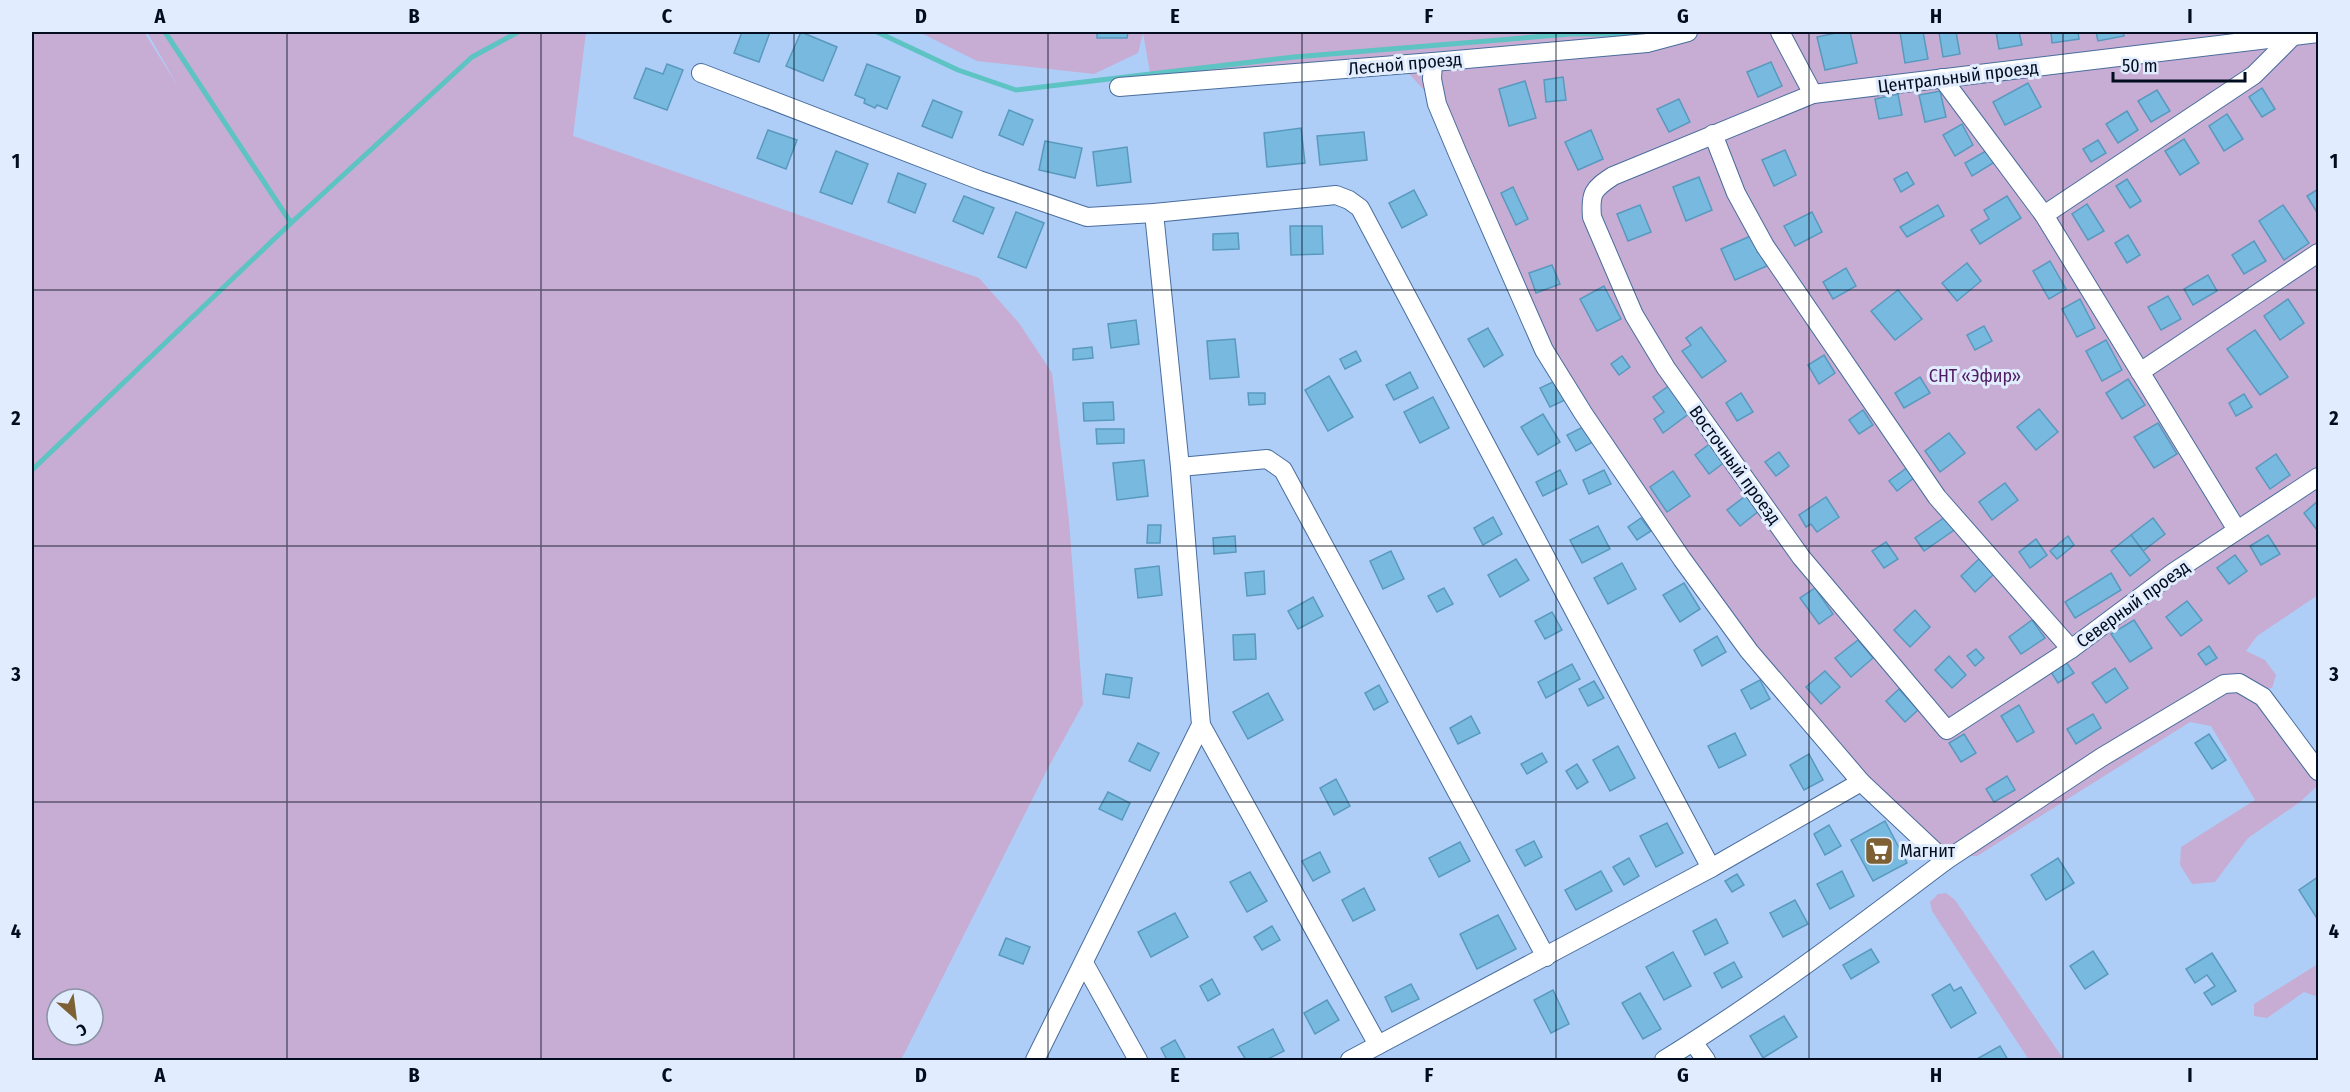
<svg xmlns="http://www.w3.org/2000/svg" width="2350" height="1092" font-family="'Fira Sans Condensed',sans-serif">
<rect width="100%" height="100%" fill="#aecef8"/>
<g fill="#c7acd3" fill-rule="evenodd">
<path d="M 32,32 L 144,32 L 179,88 L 147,32 L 586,32 L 573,136 L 979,278 L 1019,323 L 1052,373 L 1069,521 L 1083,704 L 1048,768 L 901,1060 L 32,1060 ZM 57,999 L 93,999 L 93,1035 L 57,1035 Z"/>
<polygon points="919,32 2318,32 2318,595 2257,636 2246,651 2265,660 2276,675 2272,688 2258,690 2232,677 1945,861 1749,651 1583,413 1437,104 1399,63 1152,84 1143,33 1138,53 1094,74 977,61"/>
<polygon points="2228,687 2264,702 2318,774 2316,787 2300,802 2248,838 2215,882 2192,884 2180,865 2181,847 2255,800 2211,726 2190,722 1977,856 1971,856 1967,851"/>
<polygon points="1946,893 1955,900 2064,1060 2029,1060 1932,911 1930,902 1938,894"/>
<polygon points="2318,964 2318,997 2304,992 2267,1018 2254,1016 2254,1004"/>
</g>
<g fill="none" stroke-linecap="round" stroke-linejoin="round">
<g stroke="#5dc3c3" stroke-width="5">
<polyline points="165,32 291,223"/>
<polyline points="877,32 958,70 1016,90 1294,57 1570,34 1638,34 1648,32"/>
<polyline points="32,470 291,223 472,57 518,32"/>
</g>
</g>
<g fill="#78b9df" stroke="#5999be" stroke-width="1.5">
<polygon points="742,32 770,32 759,62 734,53"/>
<polygon points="801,32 837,47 823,81 786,66"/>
<polygon points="1097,32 1128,32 1127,38 1097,38"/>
<polygon points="1841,32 1850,32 1857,63 1825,70 1817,37"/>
<polygon points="1900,32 1923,32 1928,59 1905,63"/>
<polygon points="1939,32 1956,32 1960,54 1943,57"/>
<polygon points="1996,32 2019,32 2022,45 1999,49"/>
<polygon points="2051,32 2078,32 2079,39 2052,43"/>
<polygon points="2096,32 2123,32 2124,36 2098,41"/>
<polygon points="1771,62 1782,86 1758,97 1747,72"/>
<polygon points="667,64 683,70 667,110 634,98 646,68 663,74"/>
<polygon points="867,64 900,77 887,109 877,105 875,108 864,103 865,99 855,95"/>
<polygon points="1563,77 1566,100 1546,102 1544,80"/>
<polygon points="1525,81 1536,118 1509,126 1499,89"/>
<polygon points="2028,83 2041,107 2005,125 1993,102"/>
<polygon points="2262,88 2275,109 2262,117 2249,97"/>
<polygon points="2157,90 2170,111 2151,122 2138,101"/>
<polygon points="1940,91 1946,117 1925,122 1919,95"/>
<polygon points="1898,94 1902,115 1879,119 1875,99"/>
<polygon points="1679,99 1690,122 1669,132 1657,109"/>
<polygon points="933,100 962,112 952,138 922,126"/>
<polygon points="1009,110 1033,120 1023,145 999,135"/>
<polygon points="2127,111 2138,130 2118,143 2106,124"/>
<polygon points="2227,114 2243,139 2224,151 2209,126"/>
<polygon points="1962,124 1973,145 1955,156 1943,135"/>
<polygon points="1301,128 1305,163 1267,167 1264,133"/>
<polygon points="768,130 797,140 786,169 757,158"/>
<polygon points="1591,130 1603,159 1578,170 1565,142"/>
<polygon points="1364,132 1367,160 1320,165 1317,136"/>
<polygon points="2184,139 2199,163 2180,175 2165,151"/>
<polygon points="2098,140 2106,153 2091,162 2083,149"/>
<polygon points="1045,141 1082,148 1075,178 1039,170"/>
<polygon points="1127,147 1131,182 1097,186 1093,152"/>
<polygon points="1991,148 1998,160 1972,176 1965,163"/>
<polygon points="1785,150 1796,175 1774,186 1762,160"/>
<polygon points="836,151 868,164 852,204 820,192"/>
<polygon points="1907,172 1914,184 1901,192 1894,179"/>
<polygon points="898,173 926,184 915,213 888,202"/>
<polygon points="1699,177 1712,210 1686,221 1673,187"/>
<polygon points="2127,179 2141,201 2130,208 2116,186"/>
<polygon points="1513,187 1528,219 1516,225 1501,193"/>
<polygon points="2318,189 2318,214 2307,196"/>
<polygon points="1414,190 1427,215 1402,228 1389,203"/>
<polygon points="964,196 994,208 983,234 953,221"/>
<polygon points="2007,196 2021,218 1980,244 1971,230 1989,219 1984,210"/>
<polygon points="2087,204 2104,231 2088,240 2072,214"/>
<polygon points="1640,205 1651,232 1628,241 1617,214"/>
<polygon points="1938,205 1944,216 1907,237 1900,227"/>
<polygon points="2283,205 2309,243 2284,260 2259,221"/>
<polygon points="1016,212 1044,223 1026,268 998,257"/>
<polygon points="1812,212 1822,232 1795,246 1784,226"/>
<polygon points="1290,226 1322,226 1323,254 1291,255"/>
<polygon points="1238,233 1239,249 1213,250 1213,234"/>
<polygon points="1755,234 1769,265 1735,280 1721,249"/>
<polygon points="2128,235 2140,255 2127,263 2115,243"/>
<polygon points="2254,241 2266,261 2244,274 2232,255"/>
<polygon points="2050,261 2066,289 2049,299 2033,271"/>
<polygon points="1967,263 1981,281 1957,301 1942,283"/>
<polygon points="1552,265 1560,284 1536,293 1529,273"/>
<polygon points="1846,268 1856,286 1833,299 1823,282"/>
<polygon points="2208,275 2217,291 2193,305 2184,289"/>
<polygon points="1604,286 1621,319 1597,331 1580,299"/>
<polygon points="1898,290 1922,319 1895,340 1871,311"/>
<polygon points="2168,296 2181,319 2161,330 2148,307"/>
<polygon points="2080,299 2095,328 2077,337 2062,309"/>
<polygon points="2288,299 2304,323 2280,340 2264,316"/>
<polygon points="1136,320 1139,344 1111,348 1108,324"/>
<polygon points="1984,326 1992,341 1975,350 1967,335"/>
<polygon points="1701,327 1726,361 1702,378 1682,351 1691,345 1686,338"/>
<polygon points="1488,328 1503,355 1484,367 1468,339"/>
<polygon points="2255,330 2288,377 2260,395 2227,349"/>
<polygon points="1235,339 1239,377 1210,379 1207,341"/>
<polygon points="2106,340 2122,370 2102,381 2086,351"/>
<polygon points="1092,347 1093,358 1073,360 1073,349"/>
<polygon points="1356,351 1361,361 1345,369 1340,359"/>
<polygon points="1824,355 1835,373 1819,384 1808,365"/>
<polygon points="1622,356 1630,367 1619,375 1611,364"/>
<polygon points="1410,372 1418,388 1394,400 1386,385"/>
<polygon points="1329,376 1353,417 1328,431 1305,390"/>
<polygon points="1920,377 1930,393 1904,408 1895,393"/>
<polygon points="2128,379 2145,405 2122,419 2106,393"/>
<polygon points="1555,381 1565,400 1550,407 1540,388"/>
<polygon points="1670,385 1690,413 1663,433 1654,419 1664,412 1653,397"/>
<polygon points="1248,393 1265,393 1265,404 1249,405"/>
<polygon points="1741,393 1753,412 1737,421 1726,403"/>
<polygon points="2244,394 2252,407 2236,416 2229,403"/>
<polygon points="1433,397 1449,428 1420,443 1404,412"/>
<polygon points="1113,402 1114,420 1084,421 1083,403"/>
<polygon points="2039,409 2058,432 2036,450 2017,427"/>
<polygon points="1863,410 1873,425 1859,434 1849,420"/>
<polygon points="1543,414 1560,442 1538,455 1521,427"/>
<polygon points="2158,423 2177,454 2154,468 2134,437"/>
<polygon points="1585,426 1593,442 1576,451 1567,435"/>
<polygon points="1096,429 1124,429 1124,443 1097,444"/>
<polygon points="1949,433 1965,453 1940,472 1925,451"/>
<polygon points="1712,442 1726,461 1709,474 1695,455"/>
<polygon points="1779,452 1789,466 1776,476 1765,462"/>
<polygon points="2276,454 2290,475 2270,489 2256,468"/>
<polygon points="1144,460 1148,496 1117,500 1113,463"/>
<polygon points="1908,467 1915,477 1897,491 1889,481"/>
<polygon points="1560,470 1567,484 1543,496 1536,482"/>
<polygon points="1604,470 1611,484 1589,494 1583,480"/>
<polygon points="1673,471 1690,496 1667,512 1650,487"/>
<polygon points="2005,483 2018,500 1992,520 1979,502"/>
<polygon points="1748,494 1760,510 1740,526 1727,510"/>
<polygon points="1826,497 1839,517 1817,532 1811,524 1806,527 1799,515"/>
<polygon points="2318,501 2318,529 2317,530 2304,513"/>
<polygon points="1948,515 1957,528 1924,551 1915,538"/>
<polygon points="1493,517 1502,534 1483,545 1474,528"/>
<polygon points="1641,518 1651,531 1637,540 1628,527"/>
<polygon points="2153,518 2165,534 2143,551 2131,535"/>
<polygon points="1148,525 1161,525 1160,543 1147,543"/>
<polygon points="1598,526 1610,549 1582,563 1570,540"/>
<polygon points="2131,535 2150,560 2130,576 2111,551"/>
<polygon points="2268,535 2280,554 2261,565 2250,546"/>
<polygon points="1235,536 1236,552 1214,554 1213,538"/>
<polygon points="2068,536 2074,545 2057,559 2050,551"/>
<polygon points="2036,539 2047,555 2030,568 2019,552"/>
<polygon points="1886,542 1898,559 1884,568 1872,551"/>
<polygon points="1391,551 1404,579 1383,589 1370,561"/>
<polygon points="2235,555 2247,571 2229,584 2217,568"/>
<polygon points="1516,559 1529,580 1500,597 1488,575"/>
<polygon points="1979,559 1994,574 1975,592 1961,576"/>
<polygon points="1622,563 1636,589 1608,604 1594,578"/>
<polygon points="1159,566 1162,595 1138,598 1135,569"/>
<polygon points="1264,571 1265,594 1247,596 1245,573"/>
<polygon points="2111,573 2121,590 2075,618 2065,602"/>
<polygon points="1684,583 1700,609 1680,622 1663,595"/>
<polygon points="1444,588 1453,604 1437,612 1428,596"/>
<polygon points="1815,588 1833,614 1819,624 1800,598"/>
<polygon points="1313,597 1323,616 1298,629 1288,611"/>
<polygon points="2187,601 2202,620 2181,636 2166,617"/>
<polygon points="1915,610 1930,627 1910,647 1894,630"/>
<polygon points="1552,612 1562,630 1545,639 1535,621"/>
<polygon points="2032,620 2045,638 2021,654 2009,637"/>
<polygon points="2134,620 2152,648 2130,662 2111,634"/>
<polygon points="1255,634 1256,659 1234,660 1233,635"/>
<polygon points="1717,636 1726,652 1702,666 1694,650"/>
<polygon points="1858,640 1873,658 1851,677 1835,658"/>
<polygon points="2209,646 2217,658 2206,665 2198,654"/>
<polygon points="1976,649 1984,658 1975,666 1967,656"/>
<polygon points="1949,656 1966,675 1952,688 1935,670"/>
<polygon points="2066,662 2074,673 2058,683 2051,672"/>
<polygon points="1572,664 1580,679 1546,698 1538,682"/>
<polygon points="2115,668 2128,688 2106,703 2092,683"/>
<polygon points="1825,671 1840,687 1821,704 1806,687"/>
<polygon points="1106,674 1132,678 1129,698 1103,694"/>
<polygon points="1760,680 1770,699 1751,709 1741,690"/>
<polygon points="1594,681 1604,698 1588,706 1579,689"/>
<polygon points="1379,685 1388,702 1374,710 1365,693"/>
<polygon points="1899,689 1918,710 1905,722 1886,701"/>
<polygon points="1268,693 1283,720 1248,739 1233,712"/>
<polygon points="2019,705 2034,732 2017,742 2001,716"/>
<polygon points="2093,714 2101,728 2076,744 2067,729"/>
<polygon points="1471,716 1480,733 1458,744 1450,728"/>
<polygon points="1735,733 1746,755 1719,768 1708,746"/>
<polygon points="1964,734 1976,753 1961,762 1949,743"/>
<polygon points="2209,734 2226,760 2212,769 2195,743"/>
<polygon points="1138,743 1159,753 1150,771 1129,761"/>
<polygon points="1618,746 1635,778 1610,791 1593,760"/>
<polygon points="1542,753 1547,762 1527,774 1521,764"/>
<polygon points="1809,754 1823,780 1804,790 1790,765"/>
<polygon points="1577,764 1588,782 1577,789 1566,771"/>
<polygon points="2007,776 2015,790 1994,802 1986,789"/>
<polygon points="1336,779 1350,806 1334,815 1320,788"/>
<polygon points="1108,792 1130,803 1122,820 1099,809"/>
<polygon points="1885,821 1907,863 1873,881 1851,840"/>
<polygon points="1667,823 1683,853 1656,867 1640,836"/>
<polygon points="1829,825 1841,846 1825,855 1814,834"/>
<polygon points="1534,841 1542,857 1525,866 1516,850"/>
<polygon points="1460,842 1470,861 1439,877 1429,858"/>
<polygon points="1320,852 1330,872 1313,881 1302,861"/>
<polygon points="1629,858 1639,876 1624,885 1613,867"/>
<polygon points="2058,858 2074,883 2046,900 2031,875"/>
<polygon points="1601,871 1612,891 1576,910 1565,890"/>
<polygon points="1842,871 1854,896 1830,909 1817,884"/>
<polygon points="1250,872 1267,901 1247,912 1230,882"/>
<polygon points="1737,874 1744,885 1732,892 1725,881"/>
<polygon points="2318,877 2318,920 2299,890"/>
<polygon points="1364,888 1375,910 1353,921 1342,900"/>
<polygon points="1795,900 1808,924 1783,937 1770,913"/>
<polygon points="1175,913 1188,937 1151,957 1138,932"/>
<polygon points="1498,915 1516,949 1477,969 1460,934"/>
<polygon points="1716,919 1728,943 1705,955 1693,931"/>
<polygon points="1272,926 1280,940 1262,950 1254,937"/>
<polygon points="1006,938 1030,947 1023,964 999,955"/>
<polygon points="1871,949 1879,962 1851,979 1843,965"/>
<polygon points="2093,951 2108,974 2085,989 2070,966"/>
<polygon points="1673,952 1691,986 1664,1000 1646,967"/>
<polygon points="2212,953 2236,991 2212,1005 2204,993 2215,986 2207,975 2195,983 2186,969"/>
<polygon points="1734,962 1742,977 1722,988 1714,973"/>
<polygon points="1212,979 1220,994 1208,1001 1200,986"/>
<polygon points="1411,984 1419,999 1392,1012 1385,997"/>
<polygon points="1950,984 1954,991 1961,987 1976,1013 1951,1028 1932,995"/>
<polygon points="1553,990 1569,1024 1551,1033 1534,1000"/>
<polygon points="1640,993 1661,1029 1643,1039 1622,1003"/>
<polygon points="1327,1000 1339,1020 1315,1034 1304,1013"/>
<polygon points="1784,1016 1797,1037 1763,1058 1750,1036"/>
<polygon points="1273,1029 1284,1051 1266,1060 1246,1060 1238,1047"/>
<polygon points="1175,1040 1186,1060 1167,1060 1161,1048"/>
<polygon points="2000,1046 2008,1060 1975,1060"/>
</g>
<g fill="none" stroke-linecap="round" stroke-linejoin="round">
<g stroke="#496d9d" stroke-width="20">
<g id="minor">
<polyline points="1780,32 1813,94"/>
<path d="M 2318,33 L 1813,94 L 1613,176 C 1593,189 1590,193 1592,217 L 1634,315 L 1666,368 L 1801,557 L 1947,730 L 2071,649 L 2174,572 L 2318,477"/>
<polyline points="1433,62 1432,79 1437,104 1458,154 1544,350 1583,413 1682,559 1749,651 1861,782 1945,861 2102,757 2224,684 2239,683 2263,697 2318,771"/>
<polyline points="701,73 979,180 1087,217 1154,213 1336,195 1349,200 1360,208 1711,868"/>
<polyline points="1942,78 2044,215 2237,530"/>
<polyline points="1119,87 1433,62 1647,43 1688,32"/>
<polyline points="1713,134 1736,193 1765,246 1937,497 2071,649"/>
<polyline points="2044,215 2254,75 2293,36"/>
<polyline points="2140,372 2318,253"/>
<polyline points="1180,467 1267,459 1283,470 1546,957"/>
<polyline points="1201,725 1378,1045"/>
<polyline points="1084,963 1138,1060"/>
<polyline points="1693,1042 1706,1060"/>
<polyline points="1035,1060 1201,725 1180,467 1154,213"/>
<polyline points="1350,1060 1711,868 1861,782"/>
<path d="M 1664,1060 C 1761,1000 1854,930 1945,861"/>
</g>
</g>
<use href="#minor" stroke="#fff" stroke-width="18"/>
</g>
<path fill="none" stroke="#020d1f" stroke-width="1.5" stroke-opacity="0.55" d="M 287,32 L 287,1060M 541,32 L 541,1060M 794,32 L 794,1060M 1048,32 L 1048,1060M 1302,32 L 1302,1060M 1556,32 L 1556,1060M 1809,32 L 1809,1060M 2063,32 L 2063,1060M 32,290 L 2318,290M 32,546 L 2318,546M 32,802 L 2318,802"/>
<defs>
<g id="supermarket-square" transform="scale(1.5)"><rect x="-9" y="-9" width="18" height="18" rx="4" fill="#7d6033" stroke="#e1edfe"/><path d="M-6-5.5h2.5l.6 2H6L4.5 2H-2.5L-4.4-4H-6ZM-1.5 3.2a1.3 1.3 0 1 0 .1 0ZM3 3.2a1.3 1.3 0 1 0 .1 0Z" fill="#fff"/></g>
</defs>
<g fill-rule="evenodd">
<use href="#supermarket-square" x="1879" y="851"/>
</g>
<g text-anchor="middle" stroke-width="6" stroke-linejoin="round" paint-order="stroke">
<g font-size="18" fill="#020d1f" stroke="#e1edfe">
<text transform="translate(1405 64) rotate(-5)" y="6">Лесной проезд</text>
<text transform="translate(1958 77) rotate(-7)" y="6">Центральный проезд</text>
<text transform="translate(1735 465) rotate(54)" y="6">Восточный проезд</text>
<text transform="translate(2133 604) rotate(-36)" y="6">Северный проезд</text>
</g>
<g font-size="18" fill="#4e1b61" stroke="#e1edfe">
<text x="1975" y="382">СНТ «Эфир»</text>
</g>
<g font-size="18" fill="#020d1f" stroke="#e1edfe" text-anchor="start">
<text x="1900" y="857">Магнит</text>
</g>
</g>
<rect width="2350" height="1092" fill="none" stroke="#e1edfe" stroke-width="66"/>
<g transform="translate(75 1017) rotate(152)"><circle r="28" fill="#e1edfe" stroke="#8893a5" stroke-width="1.5"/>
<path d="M0-4.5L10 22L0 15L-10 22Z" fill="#7d6033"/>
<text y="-9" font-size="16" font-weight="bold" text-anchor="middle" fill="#020d1f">С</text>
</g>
<path d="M2113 72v9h132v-9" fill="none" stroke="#020d1f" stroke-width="3"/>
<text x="2122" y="72" font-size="18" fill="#020d1f" stroke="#e1edfe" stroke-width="4.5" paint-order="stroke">50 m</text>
<rect x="33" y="33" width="2284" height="1026" fill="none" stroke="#020d1f" stroke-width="2"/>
<g font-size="20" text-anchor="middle" font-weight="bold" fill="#020d1f">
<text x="160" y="23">A</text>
<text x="414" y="23">B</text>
<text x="667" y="23">C</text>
<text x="921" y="23">D</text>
<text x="1175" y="23">E</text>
<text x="1429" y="23">F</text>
<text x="1683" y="23">G</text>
<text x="1936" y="23">H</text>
<text x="2190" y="23">I</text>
<text x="16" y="168">1</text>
<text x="2334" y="168">1</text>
<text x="16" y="425">2</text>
<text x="2334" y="425">2</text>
<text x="16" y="681">3</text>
<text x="2334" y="681">3</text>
<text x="16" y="938">4</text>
<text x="2334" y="938">4</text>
<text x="160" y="1082">A</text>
<text x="414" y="1082">B</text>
<text x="667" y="1082">C</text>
<text x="921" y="1082">D</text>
<text x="1175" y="1082">E</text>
<text x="1429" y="1082">F</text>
<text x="1683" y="1082">G</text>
<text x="1936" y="1082">H</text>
<text x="2190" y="1082">I</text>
</g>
</svg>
